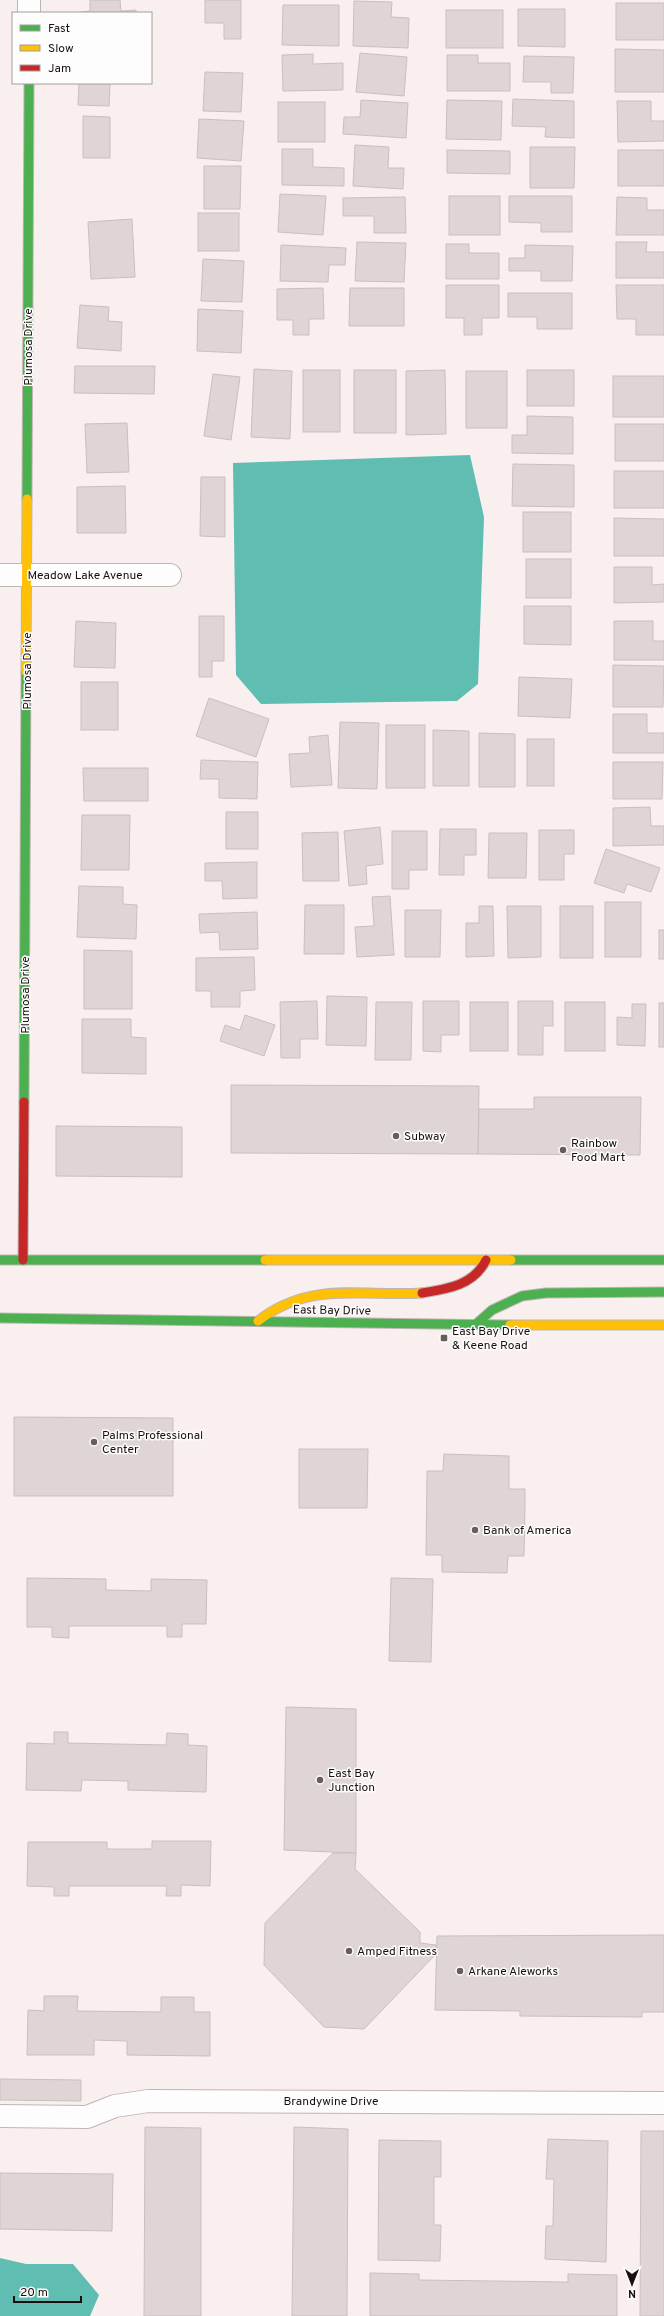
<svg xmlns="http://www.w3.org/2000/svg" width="664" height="2316" font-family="Overpass,sans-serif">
<rect width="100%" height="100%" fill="#faefef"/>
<g fill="#5fbdb1">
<polygon points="470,455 484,517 478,684 457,701 261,704 236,675 233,463"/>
<polygon points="0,2258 26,2264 73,2264 99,2295 90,2316 0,2316"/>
</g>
<g fill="#e0d5d5" stroke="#cabfbf">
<polygon points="90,0 120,0 121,11 136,10 136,13 75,13 90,11"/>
<polygon points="205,0 241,0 241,39 224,39 224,23 205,23"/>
<polygon points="354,1 392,2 391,17 409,18 408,48 353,46"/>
<rect x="616" y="3" width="48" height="37"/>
<polygon points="283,5 339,5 339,46 282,45"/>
<polygon points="518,9 565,9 565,47 518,46"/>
<rect x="446" y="10" width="57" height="38"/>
<polygon points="615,49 664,50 664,92 615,92"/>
<polygon points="360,53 407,57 404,96 356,92"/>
<polygon points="313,54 313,64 343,63 343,90 283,91 282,55"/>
<polygon points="447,55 478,55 478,63 510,63 510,91 447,91"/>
<polygon points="524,56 574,57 573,93 551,93 551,82 523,82"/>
<polygon points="205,72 243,73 241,112 203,111"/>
<polygon points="79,83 110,83 109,106 78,105"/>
<polygon points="513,99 574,101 574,138 545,137 546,127 512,126"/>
<polygon points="361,100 408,103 406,138 343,134 344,117 360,117"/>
<polygon points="447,100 502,101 501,140 446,139"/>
<polygon points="617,101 651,101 651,121 664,121 664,141 618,142"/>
<rect x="278" y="102" width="47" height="40"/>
<polygon points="83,116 110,117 110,158 83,158"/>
<polygon points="199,119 244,121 241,161 197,158"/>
<polygon points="355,145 389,147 388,168 404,168 403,189 353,186"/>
<polygon points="530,147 575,147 574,188 530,188"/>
<polygon points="282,149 313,149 313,167 344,168 344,186 282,185"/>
<polygon points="447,150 510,151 510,174 447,173"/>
<rect x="618" y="150" width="46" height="36"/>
<polygon points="204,166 241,166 240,209 204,209"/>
<polygon points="280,194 326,196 323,235 278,232"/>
<rect x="449" y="196" width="51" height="39"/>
<polygon points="509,196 572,196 572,232 541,232 541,223 509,222"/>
<polygon points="405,197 406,233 374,233 374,216 343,216 343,198"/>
<polygon points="617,197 647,198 647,210 664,210 664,235 616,235"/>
<rect x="198" y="213" width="41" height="38"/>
<polygon points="132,219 135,277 91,279 88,222"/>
<polygon points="357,242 406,243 404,282 355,281"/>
<polygon points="616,242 647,242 646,252 664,252 664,278 616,278"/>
<polygon points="446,244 469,244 469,253 499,253 499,279 446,279"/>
<polygon points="281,245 346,248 345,265 329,265 328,282 280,281"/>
<polygon points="525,245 573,246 572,281 541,281 541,271 509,271 509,258 525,258"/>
<polygon points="203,259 244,261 242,302 201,301"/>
<polygon points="446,285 499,285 499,318 482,318 482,335 464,335 464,318 446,318"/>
<polygon points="616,285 664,285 664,335 636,335 636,319 617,319"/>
<polygon points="323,288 324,319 309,319 309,335 293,335 293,320 277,320 277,289"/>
<polygon points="350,288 404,288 404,326 349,326"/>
<polygon points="508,293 572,293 572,329 537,329 537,317 508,317"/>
<polygon points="80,305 109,307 108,321 122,322 121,351 77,348"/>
<polygon points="198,309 243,311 241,353 197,351"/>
<polygon points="75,366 155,366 154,394 74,393"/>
<polygon points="254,369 292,371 290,439 251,437"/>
<rect x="303" y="370" width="37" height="62"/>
<rect x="354" y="370" width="42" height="63"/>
<polygon points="445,370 446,434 406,435 406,371"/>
<rect x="527" y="370" width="47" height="36"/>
<rect x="466" y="371" width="41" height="57"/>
<polygon points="213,374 240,377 231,440 204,436"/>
<rect x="613" y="376" width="51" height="41"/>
<polygon points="527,416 573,417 573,454 512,453 512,435 527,435"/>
<polygon points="127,423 129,472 87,473 85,424"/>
<rect x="615" y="424" width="49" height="37"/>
<polygon points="513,464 574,465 574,507 512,506"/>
<rect x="614" y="471" width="50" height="37"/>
<polygon points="201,477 225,477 225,537 200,536"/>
<polygon points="125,486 126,533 77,533 77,487"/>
<rect x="523" y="512" width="48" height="40"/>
<polygon points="614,518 664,519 664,556 614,556"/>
<rect x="526" y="559" width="45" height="39"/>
<polygon points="614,567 652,567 652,585 664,584 664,602 614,603"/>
<polygon points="524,606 571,606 571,645 524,644"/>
<polygon points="199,616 224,616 224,661 212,661 212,677 199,677"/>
<polygon points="76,621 116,623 115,668 74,667"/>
<polygon points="614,621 653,621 653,641 664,641 664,660 614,660"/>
<polygon points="613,665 664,666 663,707 613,707"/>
<polygon points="519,677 572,679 570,718 518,716"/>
<rect x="81" y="682" width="37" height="48"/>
<polygon points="209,698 269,719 256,757 196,736"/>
<polygon points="613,714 647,714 647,733 664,733 664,753 613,753"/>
<polygon points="340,722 379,723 377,789 338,788"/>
<rect x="386" y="725" width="39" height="63"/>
<polygon points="433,730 469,731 469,786 433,786"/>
<polygon points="479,733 515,734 515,787 479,787"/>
<polygon points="328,735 332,785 291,787 289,754 310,753 309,737"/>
<rect x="527" y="739" width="27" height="47"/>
<polygon points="201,760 258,762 257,799 219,798 219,779 200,779"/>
<polygon points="613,762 663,762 662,799 613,799"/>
<polygon points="83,768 148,768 148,801 84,801"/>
<polygon points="650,807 651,826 664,826 664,845 613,846 613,808"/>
<rect x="226" y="812" width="32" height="37"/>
<polygon points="82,815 130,815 129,870 81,870"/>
<polygon points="380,827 383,864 366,866 367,884 349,886 344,831"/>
<polygon points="440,829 476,829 476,855 464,855 464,875 439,875"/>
<polygon points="539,830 574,830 574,854 564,854 564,880 539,880"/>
<polygon points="392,831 427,831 427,870 409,870 409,889 392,889"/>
<polygon points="338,832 339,881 303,881 302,833"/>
<polygon points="489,833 527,833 526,878 488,878"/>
<polygon points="606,849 660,868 651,892 627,884 624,893 594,883"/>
<polygon points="257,862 257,898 223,899 222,881 205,881 205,863"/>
<polygon points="79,886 123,887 123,904 137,905 136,939 77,937"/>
<polygon points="390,896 394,955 357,957 355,927 374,926 372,897"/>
<rect x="605" y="902" width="36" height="55"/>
<polygon points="305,905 344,905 344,954 304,954"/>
<polygon points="479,906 493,906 494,956 466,957 466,923 479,923"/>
<polygon points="507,906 541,906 541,957 508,958"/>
<rect x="560" y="906" width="33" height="52"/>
<polygon points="405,910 441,910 440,957 405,957"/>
<polygon points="257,912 258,949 220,950 219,932 200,933 199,914"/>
<rect x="659" y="930" width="5" height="29"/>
<polygon points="84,950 132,951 132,1009 84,1009"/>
<polygon points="254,957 255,990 240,991 240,1007 211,1007 211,991 196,991 196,958"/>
<polygon points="327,996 367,997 366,1046 326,1045"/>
<polygon points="317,1001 318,1039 300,1039 300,1058 281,1058 280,1002"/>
<polygon points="423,1001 459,1001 459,1035 441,1035 441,1052 423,1051"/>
<polygon points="518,1001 553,1001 553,1026 543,1026 543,1055 518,1055"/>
<polygon points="376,1002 412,1002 411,1060 375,1060"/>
<rect x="470" y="1002" width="38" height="49"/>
<rect x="565" y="1002" width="40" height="49"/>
<rect x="659" y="1003" width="5" height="44"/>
<polygon points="632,1004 646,1004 645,1046 617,1045 617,1017 632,1018"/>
<polygon points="245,1015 275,1025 264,1056 220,1041 225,1025 240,1030"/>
<polygon points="82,1019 131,1019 131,1037 146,1038 146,1074 82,1073"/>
<polygon points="231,1085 479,1086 478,1154 231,1153"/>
<polygon points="534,1097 641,1097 640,1155 478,1154 479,1109 534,1109"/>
<polygon points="56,1126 182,1127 182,1177 56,1176"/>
<polygon points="14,1417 173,1418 173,1496 14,1496"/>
<polygon points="299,1449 368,1449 367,1508 299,1508"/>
<polygon points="444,1454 509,1456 509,1489 525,1489 525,1506 524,1556 508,1556 507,1573 442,1572 442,1555 426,1555 427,1471 443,1471"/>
<polygon points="27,1578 106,1579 106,1590 151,1591 151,1579 207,1580 206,1624 182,1624 182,1637 167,1637 167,1626 69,1626 69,1638 52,1637 52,1627 27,1627"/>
<polygon points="391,1578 433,1579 431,1662 389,1661"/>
<polygon points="286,1707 356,1709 356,1853 284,1850"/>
<polygon points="54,1732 68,1732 68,1743 166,1745 167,1733 188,1734 188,1745 207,1746 206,1792 128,1790 128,1781 82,1780 81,1791 26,1790 27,1743 54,1744"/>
<polygon points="152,1841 211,1841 210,1886 181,1885 181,1896 166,1896 167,1886 69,1886 69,1896 54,1896 54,1887 27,1886 28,1842 107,1842 107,1849 152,1849"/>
<polygon points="333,1853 356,1853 355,1869 420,1932 420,1943 436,1945 437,1953 364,2029 324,2027 264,1965 265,1923"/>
<polygon points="664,1935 664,2012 642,2012 642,2017 520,2016 520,2011 435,2010 437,1936"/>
<polygon points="44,1996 78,1996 77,2011 161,2012 161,1997 194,1997 194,2012 210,2012 210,2056 127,2055 127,2041 94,2040 94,2055 27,2055 28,2010 44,2011"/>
<polygon points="0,2079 81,2080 81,2101 0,2100"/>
<polygon points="145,2127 201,2128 201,2316 144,2316"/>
<polygon points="294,2127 348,2129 347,2316 292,2316"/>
<polygon points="641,2131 664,2131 664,2316 640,2316"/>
<polygon points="548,2139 608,2141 606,2262 545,2259 546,2226 553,2226 554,2179 546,2179"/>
<polygon points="379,2140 441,2141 441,2177 434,2177 434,2225 441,2225 440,2261 378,2260"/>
<polygon points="0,2173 113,2174 112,2231 0,2229"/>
<polygon points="370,2273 419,2274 419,2280 568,2282 568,2274 617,2275 617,2316 370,2316"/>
</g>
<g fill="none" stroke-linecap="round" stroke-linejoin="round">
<g stroke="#c0b5b5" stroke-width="24">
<g id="street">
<polyline points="29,13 29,0"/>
<polyline points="0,575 170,575"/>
<polyline points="0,2116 87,2117 115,2106 148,2101 664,2103"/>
</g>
</g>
<g stroke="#c0b5b5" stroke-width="11">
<g id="fast">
<polyline points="27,499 29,83"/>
<polyline points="24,1102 26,672"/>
<polyline points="0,1260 265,1260"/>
<polyline points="511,1260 664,1260"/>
<polyline points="0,1318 510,1325"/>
<polyline points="475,1325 492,1310 522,1296 546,1293 664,1292"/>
</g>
</g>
<g stroke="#c0b5b5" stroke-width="11">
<g id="slow">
<polyline points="26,672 27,499"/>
<polyline points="265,1260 511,1260"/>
<path d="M 258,1321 C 311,1280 361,1297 422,1293"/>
<polyline points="510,1325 664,1325"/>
</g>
</g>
<g stroke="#c0b5b5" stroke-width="11">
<g id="jam">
<polyline points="23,1260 24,1102"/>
<path d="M 422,1293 C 448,1289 474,1285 486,1260"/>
</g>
</g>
<use href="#street" stroke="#fefdfd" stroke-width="22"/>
<use href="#fast" stroke="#4caf50" stroke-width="9"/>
<use href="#slow" stroke="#ffc107" stroke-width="9"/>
<use href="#jam" stroke="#c62828" stroke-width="9"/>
</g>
<g fill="#685d5d" stroke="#fdfdfd" stroke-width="1.5">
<circle cx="396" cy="1136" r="4"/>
<circle cx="563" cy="1150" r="4"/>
<rect x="440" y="1334" width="8" height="8" rx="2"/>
<circle cx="94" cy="1442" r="4"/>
<circle cx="475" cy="1530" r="4"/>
<circle cx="320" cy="1780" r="4"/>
<circle cx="349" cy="1951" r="4"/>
<circle cx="460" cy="1971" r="4"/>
</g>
<g text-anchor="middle" stroke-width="3" stroke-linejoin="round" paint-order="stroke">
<g font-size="12" fill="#1a0f0f" stroke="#fdfdfd">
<text transform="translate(28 347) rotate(-90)" y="4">Plumosa Drive</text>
<text x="85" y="579">Meadow Lake Avenue</text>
<text transform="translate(27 671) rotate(-90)" y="4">Plumosa Drive</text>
<text transform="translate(25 995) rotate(-90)" y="4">Plumosa Drive</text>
<text transform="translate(332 1310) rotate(1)" y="4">East Bay Drive</text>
<text x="331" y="2105">Brandywine Drive</text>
</g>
<g font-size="12" fill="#1a0f0f" stroke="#fdfdfd" text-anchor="start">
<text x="404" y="1140">Subway</text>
<text x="571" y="1147">Rainbow<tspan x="571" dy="14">Food Mart</tspan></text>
<text x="452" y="1335">East Bay Drive<tspan x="452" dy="14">&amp; Keene Road</tspan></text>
<text x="102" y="1439">Palms Professional<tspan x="102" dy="14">Center</tspan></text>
<text x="483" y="1534">Bank of America</text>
<text x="328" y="1777">East Bay<tspan x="328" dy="14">Junction</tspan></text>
<text x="357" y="1955">Amped Fitness</text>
<text x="468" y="1975">Arkane Aleworks</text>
</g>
</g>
<rect x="12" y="12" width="140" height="72" fill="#fdfdfd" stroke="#a29e9e"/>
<rect x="20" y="25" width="20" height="6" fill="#4caf50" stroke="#a29e9e"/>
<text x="48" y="32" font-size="12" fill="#1a0f0f">Fast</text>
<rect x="20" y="45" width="20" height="6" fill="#ffc107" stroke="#a29e9e"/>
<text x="48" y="52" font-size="12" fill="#1a0f0f">Slow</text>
<rect x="20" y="65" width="20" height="6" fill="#c62828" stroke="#a29e9e"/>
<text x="48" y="72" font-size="12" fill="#1a0f0f">Jam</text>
<g transform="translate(632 2284) rotate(180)" stroke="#fdfdfd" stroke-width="3" paint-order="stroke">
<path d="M0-3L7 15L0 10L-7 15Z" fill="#1a0f0f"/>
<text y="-6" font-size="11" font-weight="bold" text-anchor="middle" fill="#1a0f0f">N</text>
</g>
<path d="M14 2296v6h67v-6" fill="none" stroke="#1a0f0f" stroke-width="2"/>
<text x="20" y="2296" font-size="12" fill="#1a0f0f" stroke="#fdfdfd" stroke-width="3" paint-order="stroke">20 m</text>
</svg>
